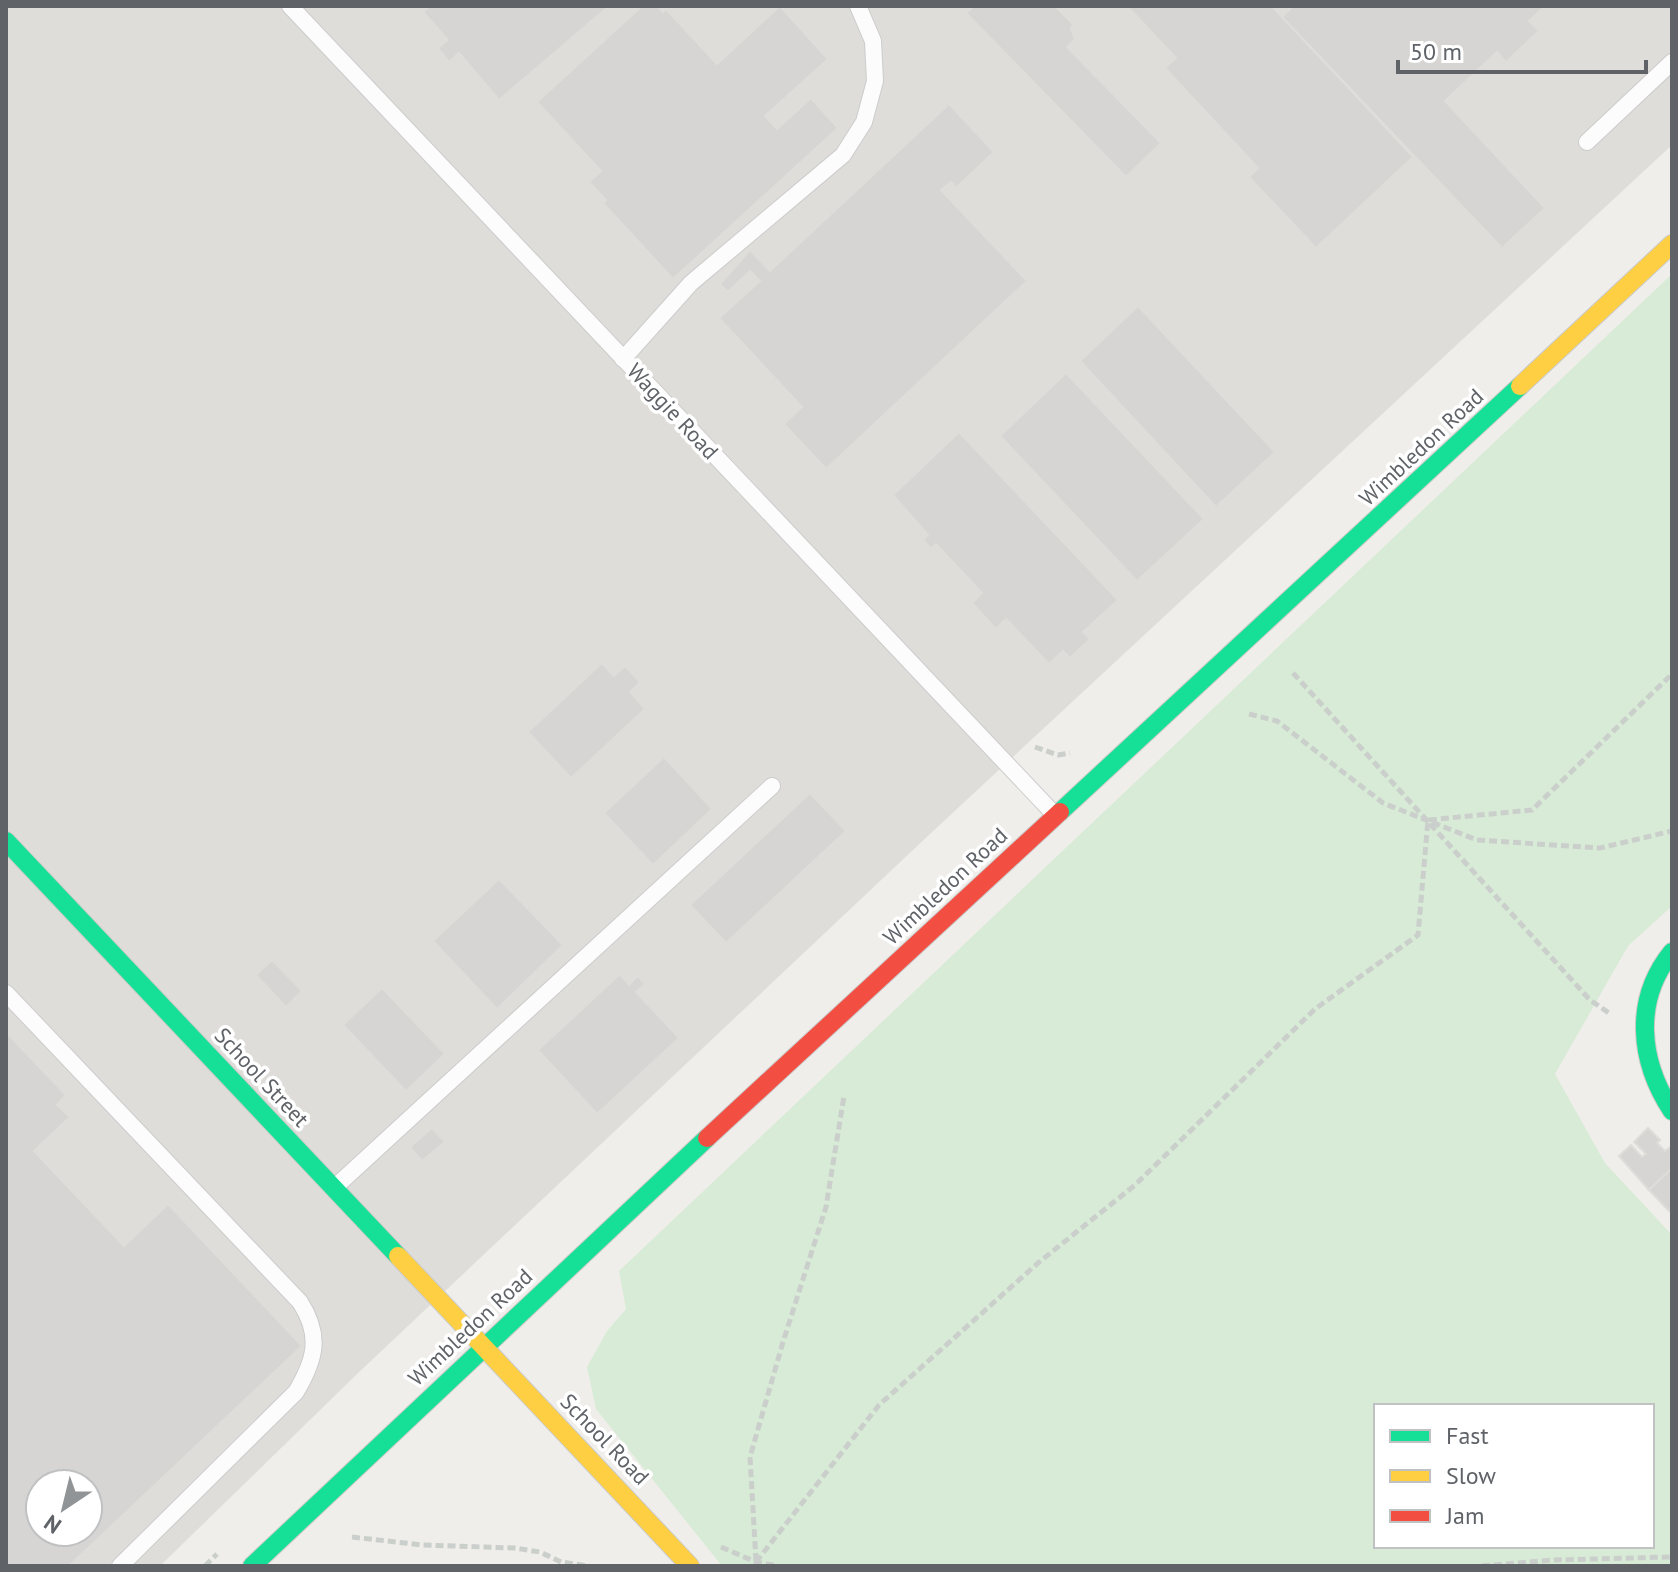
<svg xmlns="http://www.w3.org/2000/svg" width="1678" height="1572" font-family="'PT Sans',sans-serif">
<rect width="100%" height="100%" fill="#efeeea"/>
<path fill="#dfddda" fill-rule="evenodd" d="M 6,6 L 1672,6 L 1672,145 L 931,833 L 356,1375 L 160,1566 L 6,1566 ZM 40,1484 L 88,1484 L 88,1532 L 40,1532 Z"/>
<path fill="#d8ebd6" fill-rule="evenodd" d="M 1672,274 L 1672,906 L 1628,946 L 1555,1074 L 1605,1163 L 1672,1235 L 1672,1566 L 722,1566 L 596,1409 L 587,1367 L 607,1331 L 626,1309 L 619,1271 ZM 1376,1406 L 1652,1406 L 1652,1546 L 1376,1546 Z"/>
<g fill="#d6d5d3" stroke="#deddd9" stroke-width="2" fill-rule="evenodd">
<polygon points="430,6 609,6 499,100 459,53 449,62 438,48 448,40 423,12"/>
<polygon points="642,6 658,6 663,12 666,9 717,64 780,6 828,59 765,116 777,129 811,98 838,128 673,279 603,203 606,200 589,182 601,171 537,102"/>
<polygon points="974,6 1055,6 1073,24 1071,29 1075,39 1067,47 1161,143 1126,177 966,13"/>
<polygon points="1127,6 1272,6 1413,157 1316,248 1249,177 1258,168 1165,68 1176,58"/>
<polygon points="1293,6 1545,6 1529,21 1539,31 1506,62 1497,52 1445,101 1545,208 1502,248 1282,17"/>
<polygon points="949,104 994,152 956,188 951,182 941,190 1027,281 826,469 784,424 802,407 719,318 760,281 750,271 728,292 720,284 750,250 770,271"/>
<polygon points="1138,306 1275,452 1216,507 1080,361"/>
<polygon points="1066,373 1204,519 1137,581 1000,436"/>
<polygon points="959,432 1118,600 1083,632 1090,639 1070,658 1063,651 1049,664 1006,619 996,629 972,603 982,593 936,544 931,549 923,540 928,535 893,495"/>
<polygon points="602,663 614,676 625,666 640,682 630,692 645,709 571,778 528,732"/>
<polygon points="664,757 712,809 653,865 604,813"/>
<polygon points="810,793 846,831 726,943 690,905"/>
<polygon points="499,879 563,945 497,1009 433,941"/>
<polygon points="272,960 302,991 286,1007 256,975"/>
<polygon points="620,974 629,985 638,976 645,984 636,992 679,1038 597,1114 538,1050"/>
<polygon points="382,988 445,1054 406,1091 343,1025"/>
<path d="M 6,1032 L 66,1095 L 57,1105 L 70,1117 L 34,1151 L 124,1246 L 168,1204 L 302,1346 L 69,1566 L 6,1566 ZM 40,1484 L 88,1484 L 88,1532 L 40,1532 Z"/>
<polygon points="432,1128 445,1142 422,1161 410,1147"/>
<polygon points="1648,1128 1660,1140 1657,1143 1665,1151 1672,1146 1672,1168 1649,1190 1619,1156 1631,1145 1642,1157 1646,1154 1634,1142"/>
<polygon points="1672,1168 1672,1208 1669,1211 1649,1190"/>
</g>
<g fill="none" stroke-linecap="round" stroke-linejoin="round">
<g stroke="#cbcccc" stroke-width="18">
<g id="lane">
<polyline points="290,6 1055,815"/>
<polyline points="1587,142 1672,62"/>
<polyline points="623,359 691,283 843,155 864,122 875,81 873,41 858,6"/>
<path d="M 6,993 L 300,1302 C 322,1336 315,1360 296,1392 L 120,1566"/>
<polyline points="334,1188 772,786"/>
</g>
</g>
<g stroke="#cacacb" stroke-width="20">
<g id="fast">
<polyline points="1060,812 1520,386"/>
<polyline points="6,841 398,1256"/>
<path d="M 1672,952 C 1633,1000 1639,1061 1672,1111"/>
<polyline points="252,1566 707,1138"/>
</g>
</g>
<g stroke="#cacacb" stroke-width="20">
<g id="slow">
<polyline points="1520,386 1672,244"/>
<polyline points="398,1256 690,1566"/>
</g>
</g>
<g stroke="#cacacb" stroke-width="20">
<polyline id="jam" points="707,1138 1060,812"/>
</g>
<g stroke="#cacfcc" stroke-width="5" stroke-dasharray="8 4" stroke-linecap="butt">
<polyline points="1293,673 1590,1000 1609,1013"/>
<polyline points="1249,714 1277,721 1383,803 1477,840 1600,848 1672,831"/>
<polyline points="1035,747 1058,755 1070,753"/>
<polyline points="352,1537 422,1545 514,1548 540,1552 561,1562 589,1566"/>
<polyline points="721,1547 756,1562 778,1566"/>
<polyline points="756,1561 750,1457 783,1342 826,1207 844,1096"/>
<polyline points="756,1562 879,1405 1038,1263 1135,1185 1315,1009 1418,935 1428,820 1532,810 1672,674"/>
<polyline points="205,1566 217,1554"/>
<polyline points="1482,1566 1554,1560 1672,1557"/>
</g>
<use href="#lane" stroke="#fdfcfc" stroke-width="16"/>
<use href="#fast" stroke="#16e098" stroke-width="18"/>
<use href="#slow" stroke="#ffcf43" stroke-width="18"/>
<use href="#jam" stroke="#f24e42" stroke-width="18"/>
</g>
<g text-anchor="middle" stroke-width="7" stroke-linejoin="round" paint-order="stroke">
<g font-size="22" fill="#5f6368" stroke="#fff">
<text transform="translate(673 411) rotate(47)" y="8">Waggie Road</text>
<text transform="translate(1421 447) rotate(-43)" y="8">Wimbledon Road</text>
<text transform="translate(945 886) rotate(-43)" y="8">Wimbledon Road</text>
<text transform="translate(262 1077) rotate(47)" y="8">School Street</text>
<text transform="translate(470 1327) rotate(-43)" y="8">Wimbledon Road</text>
<text transform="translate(605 1439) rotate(46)" y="8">School Road</text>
</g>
</g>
<rect width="1678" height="1572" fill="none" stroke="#5f6368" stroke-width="16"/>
<rect x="1374" y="1404" width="280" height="144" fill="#ffffff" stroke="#bfc1c3" stroke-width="2"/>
<rect x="1390" y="1430" width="40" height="12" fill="#16e098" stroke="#bfc1c3" stroke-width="2"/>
<text x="1446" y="1444" font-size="24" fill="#5f6368">Fast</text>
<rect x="1390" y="1470" width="40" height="12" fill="#ffcf43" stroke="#bfc1c3" stroke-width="2"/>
<text x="1446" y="1484" font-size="24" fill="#5f6368">Slow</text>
<rect x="1390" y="1510" width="40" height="12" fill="#f24e42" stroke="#bfc1c3" stroke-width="2"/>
<text x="1446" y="1524" font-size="24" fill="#5f6368">Jam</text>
<g transform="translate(64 1508) rotate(215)"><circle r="38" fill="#ffffff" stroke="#bfc1c3" stroke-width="2"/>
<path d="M0-6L14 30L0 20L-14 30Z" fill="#919496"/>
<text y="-12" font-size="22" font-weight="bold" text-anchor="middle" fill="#5f6368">N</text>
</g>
<path d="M1398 60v12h248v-12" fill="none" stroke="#5f6368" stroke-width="4"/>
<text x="1410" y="60" font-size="24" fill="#5f6368" stroke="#ffffff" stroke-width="6" paint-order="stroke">50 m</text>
</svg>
